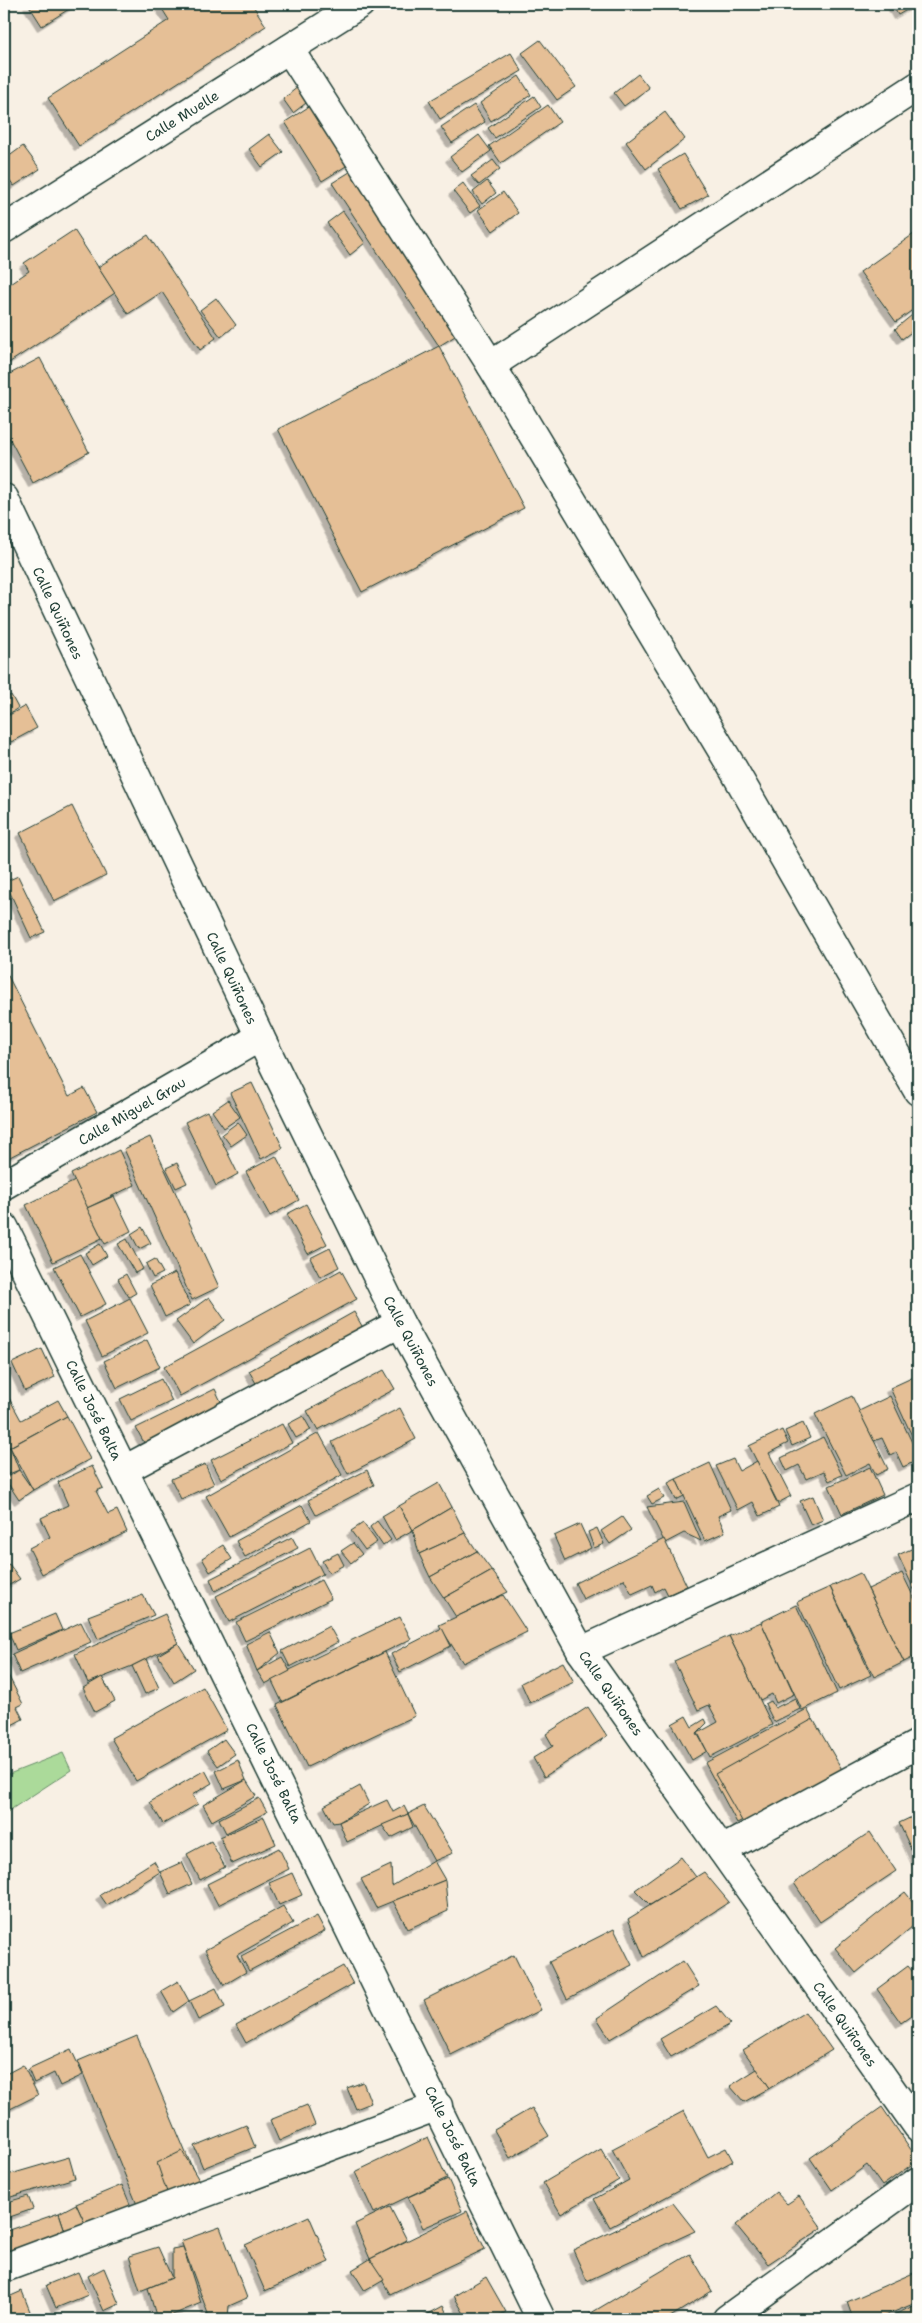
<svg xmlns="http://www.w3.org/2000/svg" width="922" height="2323" font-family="'Shantell Sans',sans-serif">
<defs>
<filter id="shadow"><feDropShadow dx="-4.5" dy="4.5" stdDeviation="0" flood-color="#0004"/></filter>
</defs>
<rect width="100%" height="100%" fill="#f8f0e4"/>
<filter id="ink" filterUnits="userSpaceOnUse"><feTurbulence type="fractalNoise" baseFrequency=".02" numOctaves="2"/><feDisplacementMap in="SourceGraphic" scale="10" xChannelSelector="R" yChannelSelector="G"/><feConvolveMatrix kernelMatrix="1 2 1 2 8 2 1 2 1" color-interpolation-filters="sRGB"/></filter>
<g filter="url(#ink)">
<polygon fill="#abda9a" stroke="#658c67" points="63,1753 71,1770 4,1814 4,1776"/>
<g fill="#e5bf96" stroke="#1f3d34" filter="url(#shadow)">
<polygon points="28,4 77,4 42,26"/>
<polygon points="159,4 252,4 266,26 79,146 48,98 169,20"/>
<polygon points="892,4 917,4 898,15"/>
<polygon points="540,40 576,87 557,100 522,53"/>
<polygon points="511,53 522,71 440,119 429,101"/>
<polygon points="638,74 649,88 624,106 614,93"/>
<polygon points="519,76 531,95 491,121 480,103"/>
<polygon points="299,86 310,100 293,113 283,99"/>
<polygon points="534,96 541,107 495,138 488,128"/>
<polygon points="313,104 351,163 322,181 285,122"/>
<polygon points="474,105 485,122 452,143 441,127"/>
<polygon points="548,105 560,122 501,163 489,146"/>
<polygon points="665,112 685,139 646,169 626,142"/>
<polygon points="269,134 283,152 262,167 249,149"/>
<polygon points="479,135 491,151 462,172 450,157"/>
<polygon points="23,146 40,169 14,186 4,172 4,160"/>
<polygon points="683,154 708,195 682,209 658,169"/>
<polygon points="493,160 500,169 479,185 471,176"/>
<polygon points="353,170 460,333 439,346 332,183"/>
<polygon points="487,181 496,193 482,204 473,192"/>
<polygon points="463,183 480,206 470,213 453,191"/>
<polygon points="503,192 518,213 493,231 478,210"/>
<polygon points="343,211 365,243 350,255 327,223"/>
<polygon points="74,230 115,293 4,366 4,288 29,271 24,263"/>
<polygon points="918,231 918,306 896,322 860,272"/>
<polygon points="148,235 216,338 200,350 162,292 128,314 98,267"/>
<polygon points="216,298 236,325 221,337 200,310"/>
<polygon points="912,315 918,322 918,327 902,339 895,329"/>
<polygon points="439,346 524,508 362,592 278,429"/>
<polygon points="40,358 89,452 33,483 4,428 4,377"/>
<polygon points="11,695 18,708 4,717 4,699"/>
<polygon points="25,706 37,728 11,742 4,730 4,718"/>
<polygon points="72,806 106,875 54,901 20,833"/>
<polygon points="18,876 45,932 31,938 5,882"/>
<polygon points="4,968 69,1096 84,1088 97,1112 6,1159 4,1156"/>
<polygon points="252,1083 283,1148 261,1159 230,1093"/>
<polygon points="228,1100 240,1117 224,1128 212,1111"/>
<polygon points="207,1111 238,1174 216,1186 185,1122"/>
<polygon points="238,1122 247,1135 231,1146 222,1134"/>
<polygon points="150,1137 219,1287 192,1300 124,1149"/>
<polygon points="119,1150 135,1185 87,1208 71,1174"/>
<polygon points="276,1156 299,1200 270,1216 246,1172"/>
<polygon points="177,1163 187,1183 176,1188 166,1168"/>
<polygon points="75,1181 102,1238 53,1262 26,1205"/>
<polygon points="114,1196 131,1231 105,1244 87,1208"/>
<polygon points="306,1204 327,1244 308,1254 287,1214"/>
<polygon points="142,1227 151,1243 139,1249 131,1234"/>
<polygon points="127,1239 143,1269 135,1273 118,1244"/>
<polygon points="100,1244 107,1256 92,1265 85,1253"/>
<polygon points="330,1248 339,1267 320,1277 310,1258"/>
<polygon points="80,1254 106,1304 80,1317 54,1267"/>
<polygon points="155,1259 163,1273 153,1278 146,1264"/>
<polygon points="341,1270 357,1299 180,1396 164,1367"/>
<polygon points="175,1273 190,1305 165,1317 150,1285"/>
<polygon points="126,1274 136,1293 129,1297 118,1279"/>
<polygon points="209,1297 225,1320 193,1344 176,1321"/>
<polygon points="130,1298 148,1333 102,1356 85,1321"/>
<polygon points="354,1312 366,1333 261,1392 249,1371"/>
<polygon points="147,1340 160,1367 117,1388 104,1361"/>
<polygon points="42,1349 55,1377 25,1391 12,1363"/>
<polygon points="384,1370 395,1389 318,1430 307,1411"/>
<polygon points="918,1375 918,1449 890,1388"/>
<polygon points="161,1379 172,1401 131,1421 120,1399"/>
<polygon points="215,1389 226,1412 148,1450 136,1428"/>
<polygon points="852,1396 888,1469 876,1475 870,1463 846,1475 815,1414"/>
<polygon points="890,1396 918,1455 918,1460 903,1467 896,1452 890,1455 882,1438 874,1441 859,1411"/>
<polygon points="9,1398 21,1420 58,1400 67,1416 4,1450 4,1401"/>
<polygon points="400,1408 416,1439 348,1474 332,1442"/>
<polygon points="67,1416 90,1459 33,1490 10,1447"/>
<polygon points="303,1416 311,1430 296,1438 288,1424"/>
<polygon points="803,1423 810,1438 792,1446 785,1431"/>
<polygon points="282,1424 292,1443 221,1479 211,1460"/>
<polygon points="782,1430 788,1443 769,1453 791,1496 778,1503 749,1446"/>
<polygon points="319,1433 342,1475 229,1537 206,1496"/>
<polygon points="823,1437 842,1475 829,1481 824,1471 806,1479 799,1465 787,1471 781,1458"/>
<polygon points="10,1447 19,1470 4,1476 4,1450"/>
<polygon points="733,1459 739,1471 757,1461 779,1507 760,1516 753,1502 738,1510 716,1466"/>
<polygon points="710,1463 731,1510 718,1516 725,1532 705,1541 676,1479"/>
<polygon points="205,1464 214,1484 181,1499 171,1479"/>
<polygon points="92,1466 103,1488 96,1491 108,1514 117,1510 127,1532 42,1574 29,1548 50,1537 41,1518 68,1505 58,1482"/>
<polygon points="870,1467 883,1495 842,1514 829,1486"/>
<polygon points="19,1470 33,1490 19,1500 5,1479"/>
<polygon points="367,1470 374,1485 316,1515 308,1500"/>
<polygon points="676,1479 684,1496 676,1500 668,1483"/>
<polygon points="439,1483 452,1507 413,1530 399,1506"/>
<polygon points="659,1489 664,1498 652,1504 647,1496"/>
<polygon points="813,1496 823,1520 811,1525 800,1501"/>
<polygon points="684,1502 701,1541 684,1533 665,1543 647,1507"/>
<polygon points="302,1505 311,1521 245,1557 236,1541"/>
<polygon points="399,1506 413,1530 395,1540 382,1516"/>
<polygon points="452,1507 465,1533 419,1554 413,1530"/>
<polygon points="622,1517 631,1530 610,1544 601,1531"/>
<polygon points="377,1521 391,1540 383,1546 370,1527"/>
<polygon points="363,1523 377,1542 365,1550 351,1531"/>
<polygon points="580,1524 591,1548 565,1561 554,1536"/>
<polygon points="597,1528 604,1544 594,1548 588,1532"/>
<polygon points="465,1533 477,1551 430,1577 419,1554"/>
<polygon points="292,1537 298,1548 215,1591 210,1579"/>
<polygon points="664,1539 687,1586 668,1595 664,1587 655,1592 652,1585 632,1594 624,1579 583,1599 575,1583"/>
<polygon points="353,1543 362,1554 351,1563 341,1551"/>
<polygon points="223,1545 232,1559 210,1572 202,1558"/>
<polygon points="918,1546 918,1598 898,1555"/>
<polygon points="310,1548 323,1574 229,1622 216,1596"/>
<polygon points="477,1551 492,1571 444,1598 430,1577"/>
<polygon points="338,1553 344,1565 329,1573 322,1561"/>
<polygon points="9,1564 20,1579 4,1588 4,1567"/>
<polygon points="492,1571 508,1592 456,1617 444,1598"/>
<polygon points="860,1573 904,1662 874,1677 830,1587"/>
<polygon points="902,1573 918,1606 918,1655 904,1662 868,1589"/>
<polygon points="321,1580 331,1599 245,1641 236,1622"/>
<polygon points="830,1587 871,1675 839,1690 797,1602"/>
<polygon points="143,1595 154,1615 98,1639 88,1616"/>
<polygon points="503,1595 527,1632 463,1663 439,1625"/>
<polygon points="796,1605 837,1693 802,1710 761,1622"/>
<polygon points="55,1614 62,1630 16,1650 9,1633"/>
<polygon points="165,1614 178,1643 132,1666 88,1683 75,1654"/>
<polygon points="400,1617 411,1639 282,1702 271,1679"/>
<polygon points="81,1622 91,1642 20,1673 12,1654"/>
<polygon points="761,1622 794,1694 776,1703 772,1694 760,1700 729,1636"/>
<polygon points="329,1626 338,1642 290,1667 282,1651"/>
<polygon points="442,1628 451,1646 400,1672 391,1654"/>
<polygon points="270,1632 280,1653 257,1671 246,1644"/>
<polygon points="729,1636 772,1725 710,1757 698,1733 718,1722 709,1705 698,1710 674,1661"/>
<polygon points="178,1643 194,1669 174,1682 158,1655"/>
<polygon points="385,1652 415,1716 307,1767 277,1705"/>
<polygon points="282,1657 290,1671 265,1684 257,1671"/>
<polygon points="146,1659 159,1688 145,1694 132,1666"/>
<polygon points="563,1662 574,1682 530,1703 521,1683"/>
<polygon points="7,1673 23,1704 17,1707 23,1719 4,1729 4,1675"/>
<polygon points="102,1677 115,1701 95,1712 83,1688"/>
<polygon points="203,1687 227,1730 136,1781 111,1738"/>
<polygon points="795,1698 800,1709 774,1722 765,1704 771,1701 775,1708"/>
<polygon points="588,1707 607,1736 544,1777 533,1758 553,1746 546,1734"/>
<polygon points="807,1709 839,1769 737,1823 705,1763"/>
<polygon points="686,1716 692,1727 705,1719 707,1723 697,1733 707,1751 692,1760 672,1724"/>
<polygon points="813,1719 844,1773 746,1828 715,1774"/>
<polygon points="224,1739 235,1754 218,1766 207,1751"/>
<polygon points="238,1760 246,1780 224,1789 216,1771"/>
<polygon points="205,1770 212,1783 192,1795 198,1804 163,1824 150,1802"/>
<polygon points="246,1780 256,1796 212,1821 203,1805"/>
<polygon points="360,1786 369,1804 339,1822 333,1823 324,1806"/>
<polygon points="259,1798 267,1812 226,1833 219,1819"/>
<polygon points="387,1800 393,1812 404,1806 408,1814 347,1842 339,1822"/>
<polygon points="424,1806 453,1853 434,1861 408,1814"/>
<polygon points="408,1814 413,1827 391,1838 382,1825"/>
<polygon points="918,1814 918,1864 899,1823"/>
<polygon points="264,1817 276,1844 232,1864 220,1837"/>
<polygon points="870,1832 896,1871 820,1922 794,1883"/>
<polygon points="211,1841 225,1867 200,1880 187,1854"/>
<polygon points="279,1848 289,1869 218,1905 207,1884"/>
<polygon points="681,1857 696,1877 650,1905 635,1890"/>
<polygon points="154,1861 160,1872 107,1905 100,1895"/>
<polygon points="434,1861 445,1880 376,1908 361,1879 391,1865 392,1886"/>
<polygon points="182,1862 192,1884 170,1894 160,1872"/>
<polygon points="704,1872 729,1902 644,1957 628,1919"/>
<polygon points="292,1873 302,1895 279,1905 269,1883"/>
<polygon points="445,1880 448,1911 408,1929 393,1901"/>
<polygon points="905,1892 918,1908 918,1922 856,1973 835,1948"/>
<polygon points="283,1906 293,1923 237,1955 246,1972 224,1985 205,1950"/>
<polygon points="317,1916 325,1931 249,1971 241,1956"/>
<polygon points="614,1929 632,1965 567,1999 549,1962"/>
<polygon points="514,1955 541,2010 451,2055 424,2000"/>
<polygon points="683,1961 699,1986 610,2039 597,2018"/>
<polygon points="343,1966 353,1984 246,2043 236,2025"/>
<polygon points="908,1966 918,1978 918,2011 901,2023 877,1989"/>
<polygon points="178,1981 189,2001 173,2012 161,1991"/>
<polygon points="216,1988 225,2007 198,2020 189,2001"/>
<polygon points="716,2006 731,2024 671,2057 660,2039"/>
<polygon points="805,2012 832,2050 770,2088 743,2050"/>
<polygon points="137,2036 198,2182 138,2207 78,2061"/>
<polygon points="71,2049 83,2075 60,2086 54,2073 34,2083 28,2069"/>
<polygon points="23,2065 38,2095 4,2112 4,2075"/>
<polygon points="757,2069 770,2088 744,2102 730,2086"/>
<polygon points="363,2082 371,2103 356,2109 347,2088"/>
<polygon points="307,2105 315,2125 279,2141 270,2120"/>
<polygon points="882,2107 918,2160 882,2186 867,2165 832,2190 810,2158"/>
<polygon points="532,2108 549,2136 510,2158 494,2130"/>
<polygon points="684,2111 708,2157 726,2148 733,2161 610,2227 594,2199 629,2180 612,2149"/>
<polygon points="246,2125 255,2147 203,2168 194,2146"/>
<polygon points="428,2137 447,2178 374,2213 355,2172"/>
<polygon points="601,2149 619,2180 561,2214 543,2183"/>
<polygon points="182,2151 199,2180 168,2195 157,2163"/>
<polygon points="69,2157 75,2178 4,2199 4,2176"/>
<polygon points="448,2179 462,2211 423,2228 408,2197"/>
<polygon points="122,2185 132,2209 87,2228 76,2204"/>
<polygon points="776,2192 787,2204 799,2196 822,2228 768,2264 736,2225"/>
<polygon points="28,2196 33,2209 4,2219 4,2203"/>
<polygon points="673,2203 695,2231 587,2281 573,2250"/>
<polygon points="76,2204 87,2228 66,2234 59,2213"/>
<polygon points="390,2207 407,2240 370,2259 355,2224"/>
<polygon points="467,2211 485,2249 390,2294 370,2259"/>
<polygon points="59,2213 66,2234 4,2256 4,2232"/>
<polygon points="309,2216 329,2262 265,2291 245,2245"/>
<polygon points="220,2227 247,2298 229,2306 228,2318 210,2319 181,2241"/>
<polygon points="158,2247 172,2278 140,2291 129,2256"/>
<polygon points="183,2247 201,2303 163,2319 157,2319 148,2288 172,2278 172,2249"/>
<polygon points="690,2254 712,2291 667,2319 581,2319"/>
<polygon points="370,2259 384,2280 365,2291 352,2270"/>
<polygon points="104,2268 119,2304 104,2311 88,2276"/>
<polygon points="918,2271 918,2302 877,2319 853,2319 847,2302"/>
<polygon points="78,2272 88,2295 56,2308 46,2285"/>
<polygon points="486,2277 506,2312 492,2319 467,2319 454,2296"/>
<polygon points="22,2291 31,2314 19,2319 4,2319 4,2299"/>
<polygon points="918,2304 918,2319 885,2319"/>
<polygon points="443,2306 450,2319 419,2319"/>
</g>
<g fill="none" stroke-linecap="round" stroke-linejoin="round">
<g stroke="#1f3d34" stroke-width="31">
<g id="minor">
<polyline points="289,49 491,365 732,767 918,1091"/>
<polyline points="4,229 360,4"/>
<polyline points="491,365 918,86"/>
<polyline points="4,498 260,1037 400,1323 581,1651 918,2127"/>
<polyline points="4,1185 260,1037"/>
<polyline points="4,1227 541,2319"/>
<polyline points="124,1470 400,1323"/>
<polyline points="581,1651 918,1497"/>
<polyline points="722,1850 918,1744"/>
<polyline points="4,2268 438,2106"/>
<polyline points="727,2319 918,2181"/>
</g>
</g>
<use href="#minor" stroke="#fdfcf7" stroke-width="28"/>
</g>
</g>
<g text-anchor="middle" stroke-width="4" stroke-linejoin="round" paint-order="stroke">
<g font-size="14" fill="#1f3d34" stroke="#fdfcf7">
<text transform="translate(182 116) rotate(-32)" y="5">Calle Muelle</text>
<text transform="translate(58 613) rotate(65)" y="5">Calle Quiñones</text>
<text transform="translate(232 978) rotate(65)" y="5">Calle Quiñones</text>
<text transform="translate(132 1111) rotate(-30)" y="5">Calle Miguel Grau</text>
<text transform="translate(411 1341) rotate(62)" y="5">Calle Quiñones</text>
<text transform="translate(94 1410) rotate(64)" y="5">Calle José Balta</text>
<text transform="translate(611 1693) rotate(55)" y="5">Calle Quiñones</text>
<text transform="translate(274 1773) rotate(64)" y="5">Calle José Balta</text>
<text transform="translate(845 2024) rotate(55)" y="5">Calle Quiñones</text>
<text transform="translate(453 2136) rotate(64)" y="5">Calle José Balta</text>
</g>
</g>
<rect width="922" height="2323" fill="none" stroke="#fdfcf7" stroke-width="20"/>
<rect x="10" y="10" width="902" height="2303" fill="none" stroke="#1f3d34" stroke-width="2" filter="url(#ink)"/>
</svg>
